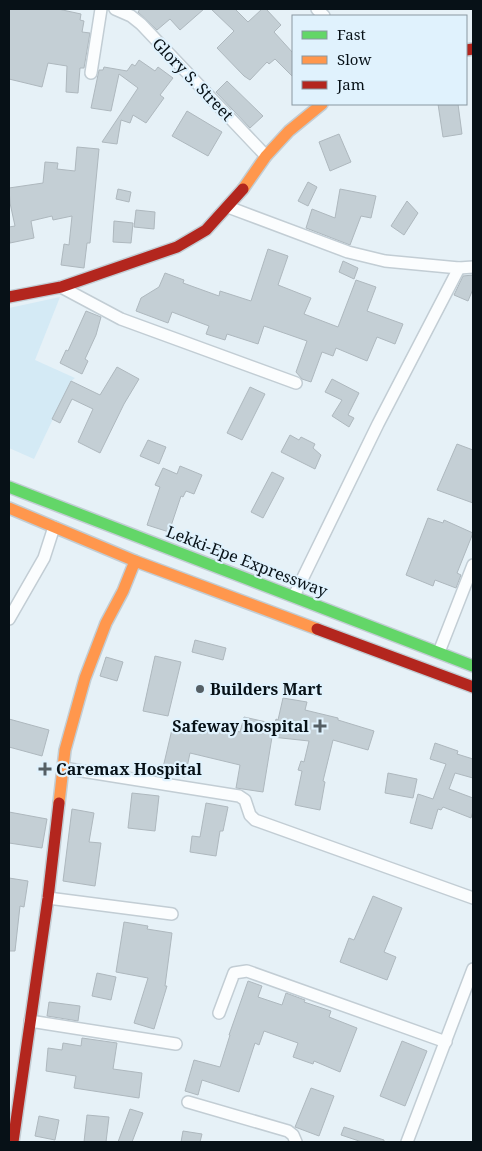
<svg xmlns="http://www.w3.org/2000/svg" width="482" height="1151" font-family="'Noto Serif',serif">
<rect width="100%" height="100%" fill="#e6f1f7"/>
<polygon fill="#d4eaf5" points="60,297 35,360 75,378 71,381 34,459 9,448 9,308"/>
<g fill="#c4cfd5" stroke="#aeb8be">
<polygon points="9,9 58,9 81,14 80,20 84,21 82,32 90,33 84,68 80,68 78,93 66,92 67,66 48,63 42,87 9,79"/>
<polygon points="140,9 204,9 180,30 170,19 157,30 138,12"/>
<polygon points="211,9 235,9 248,22 262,9 266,9 281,25 274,32 293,53 293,77 275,59 269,64 267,62 250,80 244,76 217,48 234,31"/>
<polygon points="139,60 155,71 158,67 173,78 160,95 164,98 146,123 133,115 130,123 121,120 117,144 102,142 138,88 119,74 111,111 91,108 99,70 103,70 104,67 127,71 132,64 135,66"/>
<polygon points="227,81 263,116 250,128 216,92"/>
<polygon points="438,104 458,104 462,134 443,137"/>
<polygon points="187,111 222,132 208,156 172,136"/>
<polygon points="339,134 351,162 330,171 319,142"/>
<polygon points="77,147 99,149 90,243 87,243 84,268 61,265 64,244 69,245 72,216 53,220 52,216 31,221 34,238 10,243 9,238 9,227 15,226 10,203 9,188 43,183 45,162 58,163 57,169 75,171"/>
<polygon points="308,182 317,187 308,206 298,201"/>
<polygon points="118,189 131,192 129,202 116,199"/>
<polygon points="340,189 376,196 371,218 361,216 350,245 306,228 312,209 335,218"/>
<polygon points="407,201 418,213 404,235 391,226"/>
<polygon points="136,210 155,212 154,229 134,227"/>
<polygon points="114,221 133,223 131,243 113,242"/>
<polygon points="268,249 288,256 278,285 311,298 304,314 338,327 356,280 376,287 367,311 403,324 395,344 377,337 367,361 336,348 333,356 322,352 311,382 302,379 296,372 307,341 264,326 258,344 227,334 225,340 206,334 209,326 172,312 168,323 136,311 141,298 159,287 165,273 184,280 183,283 219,296 220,291 251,301"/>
<polygon points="343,261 358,268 354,279 339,272"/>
<polygon points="473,275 473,289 468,301 454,295 463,276"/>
<polygon points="86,311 101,317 96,335 85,359 88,361 82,374 60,363 66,350 68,351"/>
<polygon points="117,367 139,379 124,404 100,453 78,442 93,409 72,399 60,423 52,419 71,381 100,395"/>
<polygon points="332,379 359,393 348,415 354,418 349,427 332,416 342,400 325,392"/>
<polygon points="250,387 265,394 242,440 227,433"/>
<polygon points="290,435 299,440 301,437 315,444 313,448 321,455 315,469 281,452"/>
<polygon points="148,440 166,447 159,464 140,456"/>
<polygon points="457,444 473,450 473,503 437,490"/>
<polygon points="180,466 202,475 194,494 186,491 183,497 181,496 169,532 147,525 160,487 155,485 163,468 177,474"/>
<polygon points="272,472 284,478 263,518 251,512"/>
<polygon points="428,518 443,523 444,520 473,533 457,573 461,575 456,588 435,580 433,586 406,575"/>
<polygon points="195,640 226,648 223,660 192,652"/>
<polygon points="155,656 181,662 168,716 143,711"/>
<polygon points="106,657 123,662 117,681 100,676"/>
<polygon points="283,698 307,702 305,710 338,718 338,720 374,731 368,750 333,740 323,781 325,782 320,810 295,805 302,771 298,770 301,761 304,762 309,741 272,737 263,792 236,788 240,765 190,753 185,777 162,772 173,725 208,732 210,724 240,732 244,717 275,724 276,719 278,720"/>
<polygon points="9,719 49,730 42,756 9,747"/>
<polygon points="435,743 458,751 457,754 473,759 473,778 455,773 449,789 473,798 473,811 471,818 443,807 441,810 438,809 432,829 410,823 418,794 433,799 446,764 430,759"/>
<polygon points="388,773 417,779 413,798 385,793"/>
<polygon points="132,793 159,796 155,831 128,828"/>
<polygon points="206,803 228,807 223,831 220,831 216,856 190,852 192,836 200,837"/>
<polygon points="72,809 94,813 89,842 101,843 95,886 63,881"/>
<polygon points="9,812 47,819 42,848 9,843"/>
<polygon points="9,878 28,881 24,907 20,906 15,951 9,951"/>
<polygon points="373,896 402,908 384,952 396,957 387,980 340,962 349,938 354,940"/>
<polygon points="124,922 148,926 147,929 172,933 165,986 167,986 154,1029 134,1023 148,978 116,972"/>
<polygon points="97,973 116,977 111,1000 92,996"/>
<polygon points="248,981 262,986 258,997 282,1005 286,993 305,1000 304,1002 331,1011 329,1017 357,1028 340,1072 314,1061 313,1064 293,1057 298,1043 264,1031 259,1045 255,1043 239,1092 202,1080 198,1095 185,1091 194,1060 220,1067 230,1035 229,1035"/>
<polygon points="49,1002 80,1006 78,1021 47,1016"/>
<polygon points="82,1038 117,1043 113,1069 142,1073 139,1098 74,1088 76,1076 46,1071 48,1048 62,1050 63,1043 81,1046"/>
<polygon points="402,1041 427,1051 405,1106 380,1096"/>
<polygon points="311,1088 334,1096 319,1136 295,1127"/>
<polygon points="130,1109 143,1113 132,1142 118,1142"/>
<polygon points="87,1115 109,1117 106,1142 84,1142"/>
<polygon points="39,1116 59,1120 55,1140 35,1136"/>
<polygon points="344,1127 384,1140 384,1142 362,1142 341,1135"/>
<polygon points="183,1131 202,1134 200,1142 181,1142"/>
</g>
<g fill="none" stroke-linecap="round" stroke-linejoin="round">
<g stroke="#c2cdd4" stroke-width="14">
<g id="street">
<polyline points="115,9 131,16 141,24 266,156"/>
<polyline points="317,9 324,16"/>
<polyline points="91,73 101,9"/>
<polyline points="228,207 348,252 385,261 459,268 473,267"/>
<polyline points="61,287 121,319 296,383"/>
<polyline points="294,596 378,424 459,268"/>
<polyline points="9,619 44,558 54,527"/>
<polyline points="439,652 473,565"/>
<polyline points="63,768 239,796 245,800 250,815 255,820 473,898"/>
<polyline points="48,898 172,914"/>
<polyline points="219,1013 234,973 247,971 446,1042"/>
<polyline points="30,1021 176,1044"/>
<polyline points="188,1102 288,1131 293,1135 296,1142"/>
<polyline points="407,1142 473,969"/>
</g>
</g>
<g stroke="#c2cdd4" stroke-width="14">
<polyline id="fast" points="9,487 473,666"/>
</g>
<g stroke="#c2cdd4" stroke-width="14">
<g id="slow">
<polyline points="243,189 266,156 289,131 322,104"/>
<polyline points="9,508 135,561 317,629"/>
<polyline points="59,803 65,750 85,678 106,623 123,591 135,561"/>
</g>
</g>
<g stroke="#c2cdd4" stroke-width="14">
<g id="jam">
<polyline points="466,50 473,49"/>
<polyline points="9,297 61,287 177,247 206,230 243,189"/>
<polyline points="317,629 473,687"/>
<polyline points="13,1142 48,898 59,803"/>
</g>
</g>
<use href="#street" stroke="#fbfdfe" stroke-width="11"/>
<use href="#fast" stroke="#63d668" stroke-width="11"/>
<use href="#slow" stroke="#ff974d" stroke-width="11"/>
<use href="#jam" stroke="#b3261e" stroke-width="11"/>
</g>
<g fill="#555f65" stroke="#e0f2fd" stroke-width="2">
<circle cx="200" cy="689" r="5"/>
<path d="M317.5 718.5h5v5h5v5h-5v5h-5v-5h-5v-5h5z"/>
<path d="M42.5 761.5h5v5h5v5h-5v5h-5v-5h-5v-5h5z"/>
</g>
<g text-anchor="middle" stroke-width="4.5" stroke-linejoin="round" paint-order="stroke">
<g font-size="16" fill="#071117" stroke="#e0f2fd">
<text transform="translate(193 79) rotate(46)" y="6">Glory S. Street</text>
<text transform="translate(247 561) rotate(21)" y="6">Lekki-Epe Expressway</text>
</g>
<g font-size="16" font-weight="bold" fill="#071117" stroke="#e0f2fd" text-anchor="start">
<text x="210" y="695">Builders Mart</text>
<text x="309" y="732" text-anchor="end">Safeway hospital</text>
<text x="56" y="775">Caremax Hospital</text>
</g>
</g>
<rect width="482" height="1151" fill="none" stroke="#071117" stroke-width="20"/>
<rect x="292" y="15" width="175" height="90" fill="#e0f2fd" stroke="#8998a1"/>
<rect x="302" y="31" width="25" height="8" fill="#63d668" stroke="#8998a1"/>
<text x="337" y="40" font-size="15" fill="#071117">Fast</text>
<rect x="302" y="56" width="25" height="8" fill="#ff974d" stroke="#8998a1"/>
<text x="337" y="65" font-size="15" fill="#071117">Slow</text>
<rect x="302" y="81" width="25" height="8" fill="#b3261e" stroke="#8998a1"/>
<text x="337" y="90" font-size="15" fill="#071117">Jam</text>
</svg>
